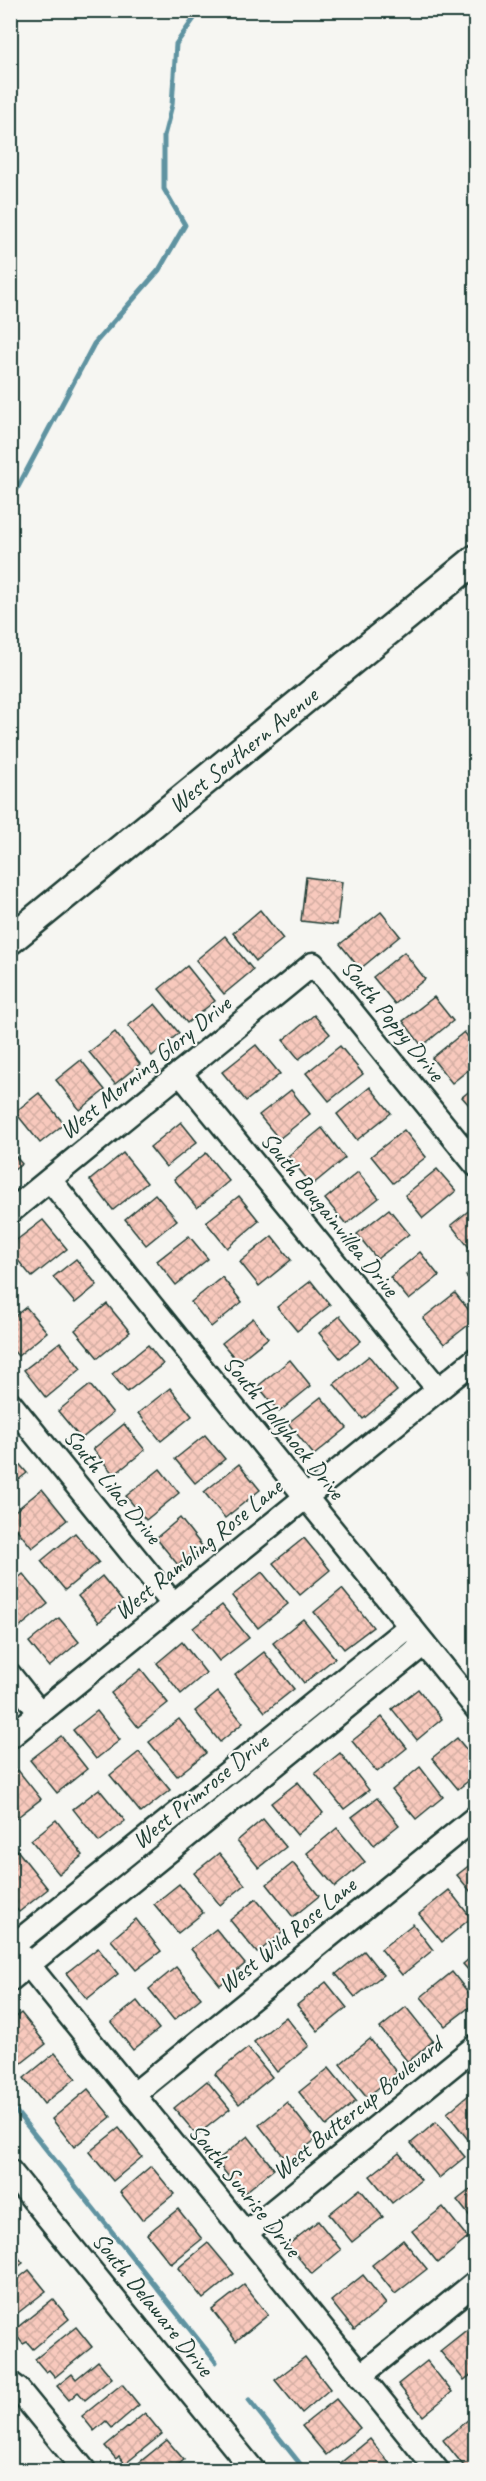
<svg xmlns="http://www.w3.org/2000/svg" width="486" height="2481" font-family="Caveat,sans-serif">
<defs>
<pattern id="building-cross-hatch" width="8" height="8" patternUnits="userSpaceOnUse" patternTransform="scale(1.5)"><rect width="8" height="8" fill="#f8c9bd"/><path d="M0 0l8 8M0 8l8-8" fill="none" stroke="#d4aea3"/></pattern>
</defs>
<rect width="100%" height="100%" fill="#f6f6f2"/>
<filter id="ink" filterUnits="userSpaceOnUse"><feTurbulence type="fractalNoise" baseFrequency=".0167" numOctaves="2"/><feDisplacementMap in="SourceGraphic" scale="12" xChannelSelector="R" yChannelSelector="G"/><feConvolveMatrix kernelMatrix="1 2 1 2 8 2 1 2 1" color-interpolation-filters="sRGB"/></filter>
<g filter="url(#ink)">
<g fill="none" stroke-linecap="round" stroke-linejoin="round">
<g stroke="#5f93a1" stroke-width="5">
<polyline points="10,502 94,344 159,270 185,225 164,189 164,136 172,105 176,44 200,10"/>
<polyline points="10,2104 216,2362"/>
<polyline points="249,2400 305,2470"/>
</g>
</g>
<g fill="url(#building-cross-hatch)" stroke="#1f3d34" stroke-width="1.5">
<polygon points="306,877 342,882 337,925 301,921"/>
<polygon points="260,910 283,939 256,961 233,933"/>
<polygon points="381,912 400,936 360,969 340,944"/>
<polygon points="225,936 253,970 224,994 196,960"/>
<polygon points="404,952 425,979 395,1004 373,977"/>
<polygon points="187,966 215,1001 187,1023 159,989"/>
<polygon points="434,997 453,1021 422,1046 403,1021"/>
<polygon points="155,1004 179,1033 152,1056 128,1026"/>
<polygon points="314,1015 330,1034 299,1059 283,1040"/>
<polygon points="115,1032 140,1064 115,1084 89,1052"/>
<polygon points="464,1032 476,1047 476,1064 452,1083 432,1058"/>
<polygon points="256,1045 280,1074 246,1101 222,1072"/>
<polygon points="340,1046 363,1074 329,1101 306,1073"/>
<polygon points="81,1060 105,1090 80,1110 56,1080"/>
<polygon points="476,1086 476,1113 462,1097"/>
<polygon points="370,1087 391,1113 357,1140 337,1114"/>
<polygon points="291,1090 310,1114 279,1139 259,1115"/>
<polygon points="39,1093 64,1124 40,1143 15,1112"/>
<polygon points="181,1122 197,1142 166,1167 150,1147"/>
<polygon points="322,1128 345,1158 312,1185 288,1156"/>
<polygon points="404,1130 426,1157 393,1183 371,1156"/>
<polygon points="10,1150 22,1164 10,1173"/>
<polygon points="123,1153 147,1183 113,1210 90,1180"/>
<polygon points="206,1153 229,1181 197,1208 174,1179"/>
<polygon points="437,1169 456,1191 423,1218 405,1195"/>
<polygon points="358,1172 379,1198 346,1224 325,1199"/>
<polygon points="155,1194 177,1220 146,1245 125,1219"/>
<polygon points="239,1196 259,1221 227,1248 206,1222"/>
<polygon points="472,1208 476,1213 476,1248 472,1251 451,1225"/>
<polygon points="389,1209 409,1234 377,1259 357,1234"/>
<polygon points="43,1220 67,1249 32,1277 10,1251 10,1245"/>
<polygon points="189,1236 208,1259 176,1285 157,1261"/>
<polygon points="272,1236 291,1260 259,1286 240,1262"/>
<polygon points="420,1252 439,1276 409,1300 390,1277"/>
<polygon points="76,1259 97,1285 75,1303 53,1277"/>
<polygon points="476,1269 476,1288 466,1276"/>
<polygon points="222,1277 242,1302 211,1327 191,1302"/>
<polygon points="311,1281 330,1305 297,1331 277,1307"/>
<polygon points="455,1293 476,1319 444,1344 423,1318"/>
<polygon points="107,1304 130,1332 98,1358 75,1330"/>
<polygon points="26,1307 47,1332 18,1356 10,1347 10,1320"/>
<polygon points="340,1316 361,1341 340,1358 319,1333"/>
<polygon points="253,1318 268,1338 238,1362 222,1343"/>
<polygon points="60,1342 81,1369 46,1398 24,1370"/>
<polygon points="148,1345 163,1364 127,1392 112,1374"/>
<polygon points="369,1356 397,1391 363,1419 334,1384"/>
<polygon points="290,1360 311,1386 279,1412 258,1386"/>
<polygon points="90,1385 113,1413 81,1439 58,1411"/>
<polygon points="170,1388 192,1416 161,1441 138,1413"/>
<polygon points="321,1397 347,1428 314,1455 288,1423"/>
<polygon points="124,1424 145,1450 114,1475 93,1449"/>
<polygon points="205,1435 225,1459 195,1483 175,1459"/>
<polygon points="10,1453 27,1473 10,1486"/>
<polygon points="239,1464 260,1490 225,1518 204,1492"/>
<polygon points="160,1469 179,1493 146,1520 126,1496"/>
<polygon points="42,1489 67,1520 32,1548 10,1521 10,1515"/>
<polygon points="180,1518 202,1546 178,1565 156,1538"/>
<polygon points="75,1533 99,1562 65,1590 41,1561"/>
<polygon points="304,1538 330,1570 300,1595 273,1563"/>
<polygon points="262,1572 288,1604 258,1628 232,1596"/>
<polygon points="23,1574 48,1604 16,1630 10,1624 10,1585"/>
<polygon points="102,1576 123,1602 99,1622 78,1596"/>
<polygon points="342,1589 373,1627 344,1649 314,1612"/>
<polygon points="222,1605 249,1638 219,1661 193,1628"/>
<polygon points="59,1618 79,1642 49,1667 29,1642"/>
<polygon points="303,1619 335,1658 304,1683 273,1643"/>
<polygon points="182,1642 206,1673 181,1694 157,1663"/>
<polygon points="264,1652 294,1689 265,1712 235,1675"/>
<polygon points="141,1669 168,1703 138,1727 111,1693"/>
<polygon points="418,1689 442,1719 417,1740 392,1709"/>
<polygon points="218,1692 243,1723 220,1742 195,1711"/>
<polygon points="97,1711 120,1740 96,1759 73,1730"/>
<polygon points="382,1717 407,1748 377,1772 352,1741"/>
<polygon points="179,1719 206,1753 177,1776 149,1742"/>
<polygon points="61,1736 87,1769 57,1793 30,1760"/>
<polygon points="457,1738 476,1761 476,1775 458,1789 432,1758"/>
<polygon points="139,1752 170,1790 141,1813 110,1775"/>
<polygon points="340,1753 369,1790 344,1809 315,1773"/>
<polygon points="420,1767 443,1797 416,1819 392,1790"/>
<polygon points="17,1769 41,1799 15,1819 10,1813 10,1774"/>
<polygon points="298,1782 323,1813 297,1835 271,1803"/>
<polygon points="99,1789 125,1821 99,1842 73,1809"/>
<polygon points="377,1798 399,1825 374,1845 352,1817"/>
<polygon points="263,1819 286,1847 259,1868 237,1841"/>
<polygon points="56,1820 83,1855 59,1874 31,1840"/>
<polygon points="337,1828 365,1862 335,1887 307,1853"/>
<polygon points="17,1850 48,1889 19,1912 10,1901 10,1855"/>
<polygon points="219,1853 245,1885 220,1905 194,1873"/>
<polygon points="476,1860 476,1898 457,1875"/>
<polygon points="293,1863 319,1896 293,1917 267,1884"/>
<polygon points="179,1884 203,1913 178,1933 154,1904"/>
<polygon points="449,1890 471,1918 442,1942 419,1914"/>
<polygon points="256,1899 283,1932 257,1953 230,1920"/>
<polygon points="136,1919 161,1951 136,1970 111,1940"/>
<polygon points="413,1924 433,1950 402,1975 381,1949"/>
<polygon points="216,1929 245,1964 220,1985 191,1949"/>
<polygon points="98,1948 118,1974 87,1999 66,1973"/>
<polygon points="364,1951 383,1975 355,1997 336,1974"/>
<polygon points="476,1953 476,1979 463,1964"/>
<polygon points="176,1967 201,1998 174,2020 149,1989"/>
<polygon points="452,1972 476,2002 445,2026 421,1997"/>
<polygon points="326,1982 347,2008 318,2031 297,2005"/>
<polygon points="137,2001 159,2029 133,2050 111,2022"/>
<polygon points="406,2007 433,2041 408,2062 380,2028"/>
<polygon points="21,2013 46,2044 14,2069 10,2064 10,2022"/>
<polygon points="286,2017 309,2046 277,2072 254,2042"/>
<polygon points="370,2039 397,2073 367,2097 340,2064"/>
<polygon points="248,2048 272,2077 239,2104 215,2074"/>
<polygon points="55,2053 76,2078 44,2104 24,2078"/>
<polygon points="329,2068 356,2101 326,2126 299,2092"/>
<polygon points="207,2081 230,2109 197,2135 174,2108"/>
<polygon points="88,2089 111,2117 74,2147 52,2119"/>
<polygon points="476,2089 476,2137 470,2142 447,2113"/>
<polygon points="287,2102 316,2139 288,2162 259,2125"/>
<polygon points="436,2122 465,2157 439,2178 411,2143"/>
<polygon points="119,2128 142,2157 113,2181 89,2152"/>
<polygon points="248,2136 274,2169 243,2194 216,2161"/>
<polygon points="399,2153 421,2180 392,2203 370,2176"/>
<polygon points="151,2166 174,2194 142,2220 120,2192"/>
<polygon points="476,2185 476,2224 457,2200"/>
<polygon points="360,2189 383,2217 352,2242 329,2214"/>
<polygon points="443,2207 468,2238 438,2263 412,2231"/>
<polygon points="178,2209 202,2239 171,2264 147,2234"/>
<polygon points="318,2221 341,2250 312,2274 288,2245"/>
<polygon points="403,2240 427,2269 395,2294 372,2265"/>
<polygon points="208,2243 234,2274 203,2299 178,2268"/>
<polygon points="10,2248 23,2263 10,2273"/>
<polygon points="29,2270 46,2291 10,2319 10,2285"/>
<polygon points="363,2275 386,2304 354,2330 331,2301"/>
<polygon points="244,2285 268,2315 236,2341 212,2310"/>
<polygon points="53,2299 69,2319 33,2349 27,2342 23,2344 13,2331"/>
<polygon points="76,2327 92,2347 55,2377 49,2370 46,2372 35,2359"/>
<polygon points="469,2328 476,2335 476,2371 464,2380 440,2351"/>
<polygon points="305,2357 330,2389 302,2413 275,2380"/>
<polygon points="98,2361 112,2378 85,2400 78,2392 69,2400 57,2386 72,2374 76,2379"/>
<polygon points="427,2361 452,2392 423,2416 398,2384"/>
<polygon points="122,2384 139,2405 112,2428 106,2421 94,2431 82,2416"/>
<polygon points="336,2399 360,2428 326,2455 302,2426"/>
<polygon points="145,2413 162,2434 125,2464 119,2456 116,2459 105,2446"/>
<polygon points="474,2415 476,2466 467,2470 443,2440"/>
<polygon points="370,2439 390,2464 382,2470 340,2470 337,2466"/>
<polygon points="167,2440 184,2460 171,2470 130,2470"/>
</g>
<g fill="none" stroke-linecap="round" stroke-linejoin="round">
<g stroke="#1f3d34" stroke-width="27">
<g id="minor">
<polyline points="180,1073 438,1389"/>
<polyline points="50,1180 476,1708"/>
<polyline points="10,1212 313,964 476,1165"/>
<polyline points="10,1403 173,1604"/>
<polyline points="10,1675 40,1713"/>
<polyline points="10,1737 476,1359"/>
<polyline points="10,1942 437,2470"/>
<polyline points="10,1948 410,1626"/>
<polyline points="10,1980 424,1644"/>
<polyline points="133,2095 476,1817"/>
<polyline points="10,2171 253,2470"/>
<polyline points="245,2234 476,2046"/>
<polyline points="360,2376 476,2282"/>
<polyline points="10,2383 18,2389 84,2470"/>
</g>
</g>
<g stroke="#1f3d34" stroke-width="33">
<polyline id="major" points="10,940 476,559"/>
</g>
<use href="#minor" stroke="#f6f6f2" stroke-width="22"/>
<use href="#major" stroke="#f6f6f2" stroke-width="28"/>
</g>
</g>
<g text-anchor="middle" stroke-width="4.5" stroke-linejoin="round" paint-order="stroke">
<g font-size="24" fill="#1f3d34" stroke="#f6f6f2">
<text transform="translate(243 750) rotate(-39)" y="8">West Southern Avenue</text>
<text transform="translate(393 1020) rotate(51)" y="8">South Poppy Drive</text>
<text transform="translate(145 1067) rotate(-39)" y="8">West Morning Glory Drive</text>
<text transform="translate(330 1214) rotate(51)" y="8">South Bougainvillea Drive</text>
<text transform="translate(284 1427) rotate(51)" y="8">South Hollyhock Drive</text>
<text transform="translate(113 1486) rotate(51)" y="8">South Lilac Drive</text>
<text transform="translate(198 1549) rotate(-39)" y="8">West Rambling Rose Lane</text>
<text transform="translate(200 1791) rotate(-39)" y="8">West Primrose Drive</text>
<text transform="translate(287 1935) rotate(-39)" y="8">West Wild Rose Lane</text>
<text transform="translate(357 2108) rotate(-39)" y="8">West Buttercup Boulevard</text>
<text transform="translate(245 2190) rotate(51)" y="8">South Sunrise Drive</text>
<text transform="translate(153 2304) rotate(51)" y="8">South Delaware Drive</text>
</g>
</g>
<rect width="486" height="2481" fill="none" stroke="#f6f6f2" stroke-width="36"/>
<rect x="18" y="18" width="450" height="2445" fill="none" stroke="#1f3d34" stroke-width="2" filter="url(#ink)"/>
</svg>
